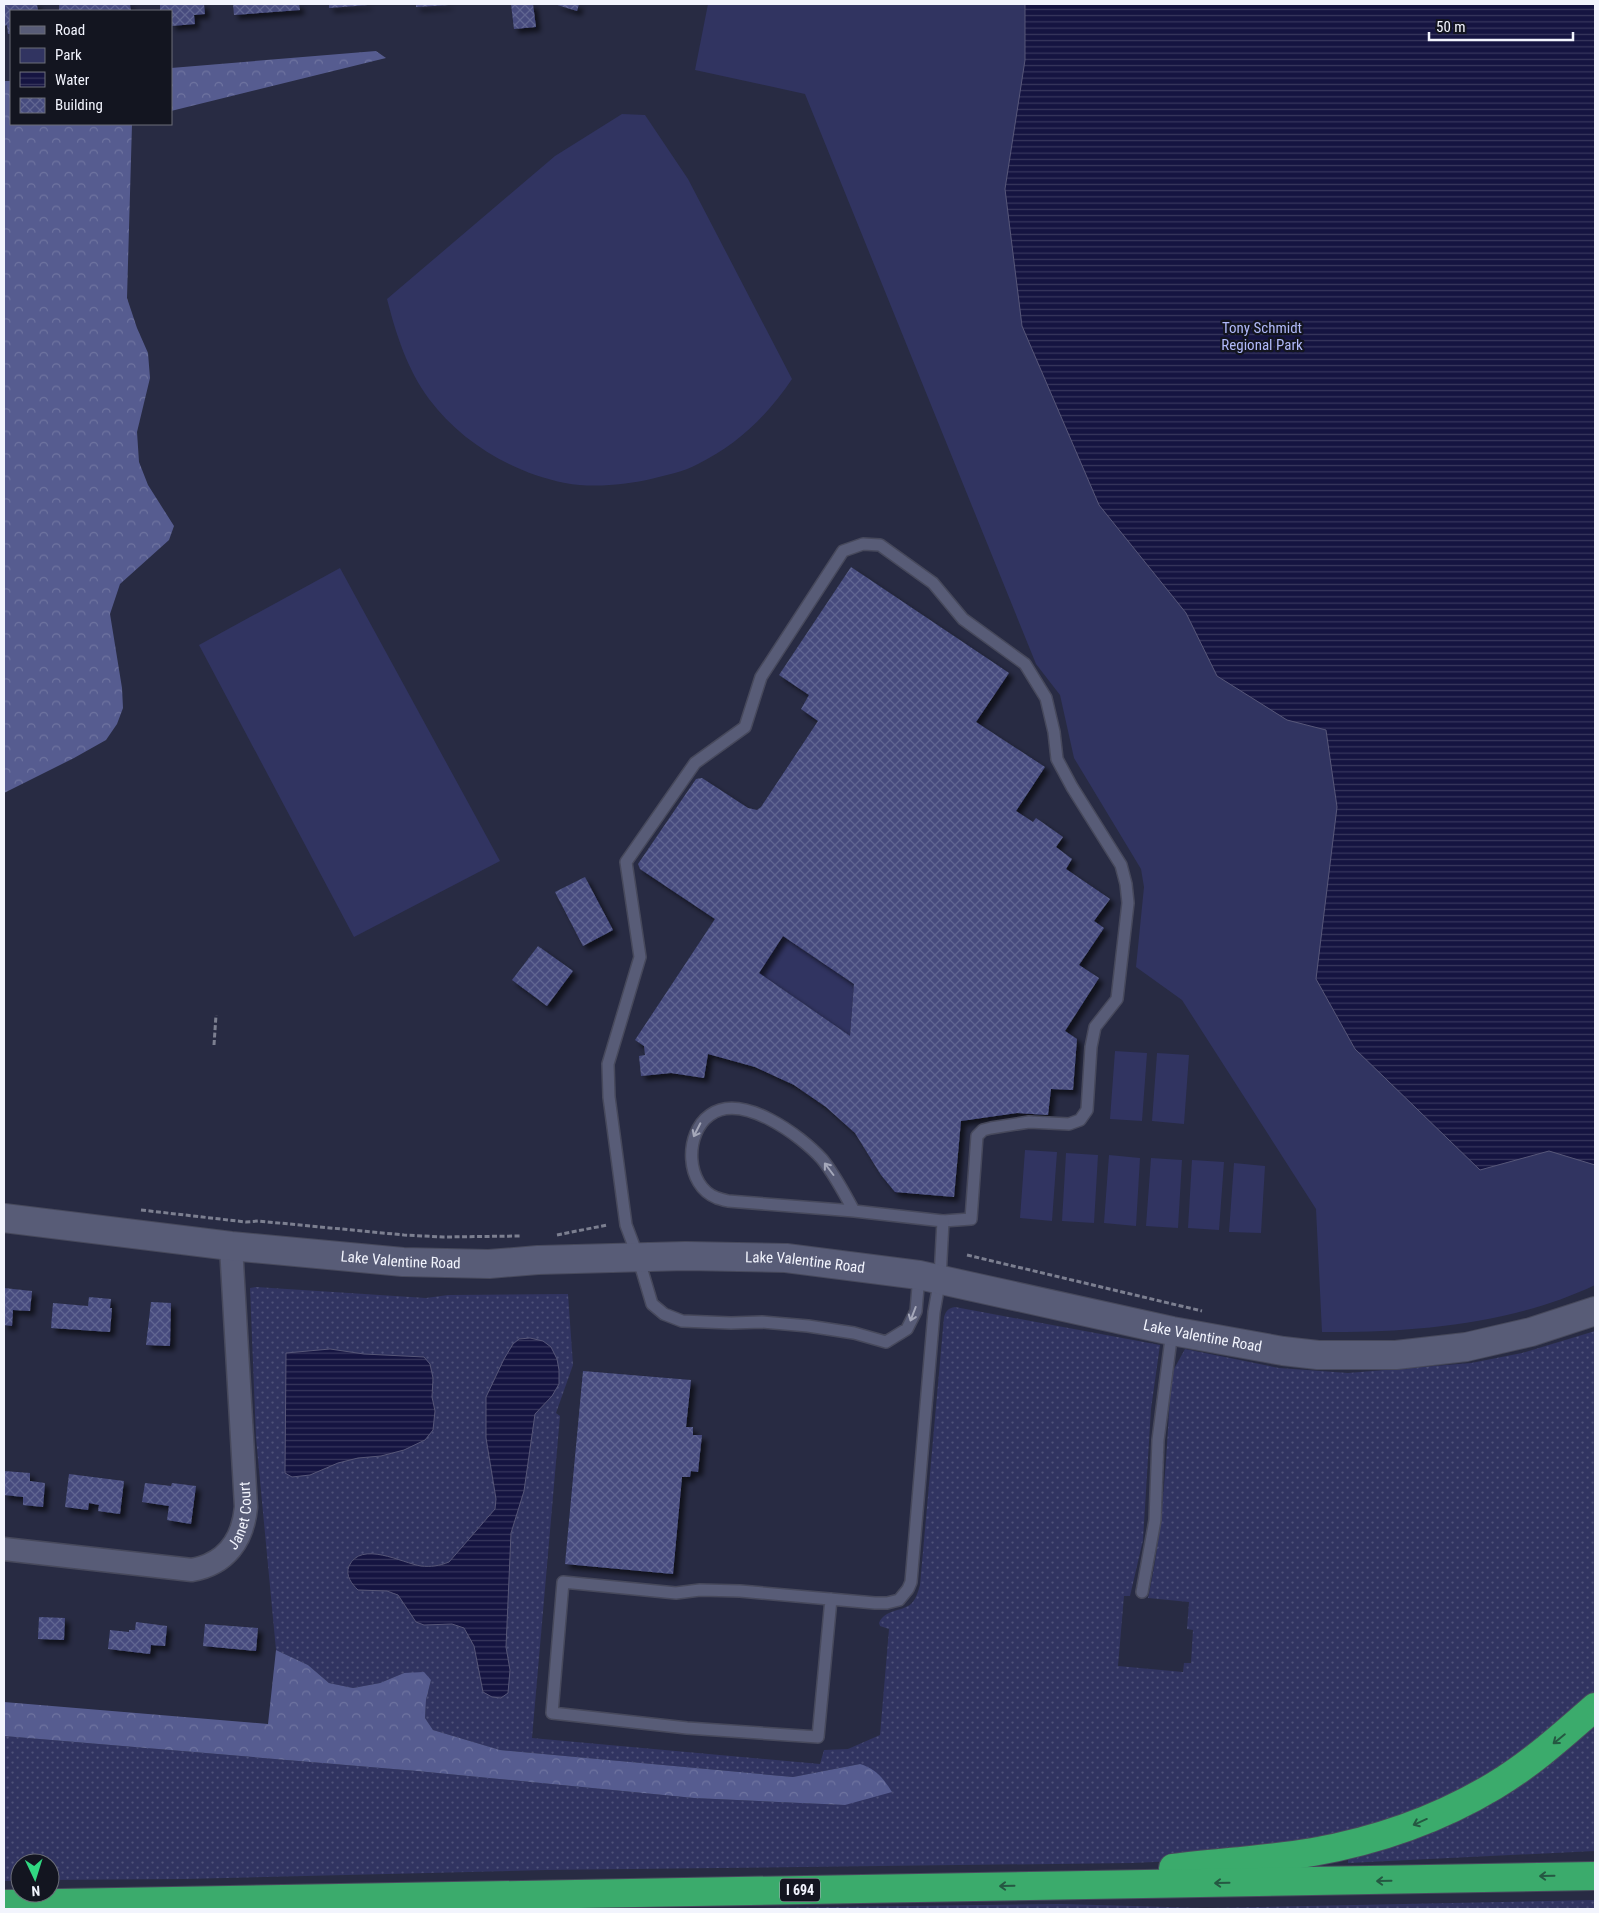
<svg xmlns="http://www.w3.org/2000/svg" width="1599" height="1913" font-family="'Roboto Condensed',sans-serif">
<defs>
<pattern id="grass-dots" width="8" height="8" patternUnits="userSpaceOnUse" patternTransform="scale(1.25)"><rect width="8" height="8" fill="#313461"/><path d="M2 2h.1M6 6h.1" fill="none" stroke="#4f5279" stroke-width="1.8" stroke-linecap="round"/></pattern>
<pattern id="forest-crowns" width="20" height="18" patternUnits="userSpaceOnUse" patternTransform="scale(1.25)"><rect width="20" height="18" fill="#565c90"/><path d="M2 6a3 3 0 1 1 6 0M12 15a3 3 0 1 1 6 0" fill="none" stroke="#6f74a0"/></pattern>
<pattern id="water-rules" width="6" height="5" patternUnits="userSpaceOnUse" patternTransform="scale(1.25)"><rect width="6" height="5" fill="#151441"/><path d="M0 2.5h6" fill="none" stroke="#38375d"/></pattern>
<pattern id="building-cross-hatch" width="8" height="8" patternUnits="userSpaceOnUse" patternTransform="scale(1.25)"><rect width="8" height="8" fill="#464b7e"/><path d="M0 0l8 8M0 8l8-8" fill="none" stroke="#616691"/></pattern>
<filter id="shadow"><feDropShadow dx="4.5" dy="4.5" stdDeviation="2.5" flood-color="#0009"/></filter>
</defs>
<rect width="100%" height="100%" fill="#282b43"/>
<g fill="url(#grass-dots)" fill-rule="evenodd">
<path d="M 256,1287 L 426,1298 L 448,1295 L 568,1294 L 573,1365 L 556,1413 L 560,1416 L 532,1738 L 820,1764 L 824,1750 L 848,1749 L 880,1735 L 889,1629 L 880,1626 L 879,1623 C 885,1609 901,1612 911,1604 C 916,1599 918,1592 920,1585 L 944,1317 C 946,1311 948,1308 955,1307 L 1160,1345 L 1151,1409 L 1143,1540 L 1130,1596 L 1124,1596 L 1118,1666 L 1183,1672 L 1184,1663 L 1191,1663 L 1193,1630 L 1187,1629 L 1189,1602 L 1148,1598 C 1164,1527 1166,1455 1171,1382 L 1174,1369 L 1185,1349 L 1279,1368 L 1348,1373 L 1471,1363 L 1522,1353 L 1595,1331 L 1595,1700 L 1557,1735 L 1407,1822 L 1222,1859 L 1132,1863 L 546,1870 L 185,1879 L 50,1880 L 50,1863 L 20,1863 L 20,1881 L 4,1881 L 4,1736 L 417,1771 L 694,1798 L 845,1805 L 860,1764 L 793,1777 L 500,1750 L 433,1730 L 425,1718 L 426,1700 L 431,1680 L 404,1673 L 380,1683 L 353,1688 L 329,1683 L 308,1665 L 276,1650 L 256,1438 L 250,1288 ZM 513,1344 L 552,1396 L 535,1414 L 524,1491 L 511,1533 L 506,1647 L 510,1670 L 483,1692 L 474,1646 L 464,1628 L 452,1624 L 416,1622 L 398,1595 L 387,1591 L 358,1590 C 352,1583 345,1576 349,1566 C 361,1540 402,1563 422,1566 C 431,1567 440,1565 449,1562 L 495,1509 L 496,1499 L 495,1377 ZM 330,1349 L 364,1354 L 423,1357 L 433,1378 L 432,1397 L 435,1411 L 404,1450 L 382,1456 L 358,1458 L 338,1463 L 310,1475 Z"/>
<polygon points="1595,1725 1595,1851 1348,1863 1348,1859 1388,1848 1416,1837 1557,1758"/>
<polygon points="1595,1900 1595,1909 759,1909 763,1908 1061,1904 1205,1908"/>
</g>
<g fill="url(#forest-crowns)">
<polygon points="376,51 386,58 171,111 171,68"/>
<polygon points="4,81 11,81 11,124 132,124 127,298 137,328 148,353 150,378 137,432 139,462 148,485 174,526 169,540 120,584 110,614 122,688 123,708 117,724 106,740 74,758 4,793"/>
<path d="M 276,1650 L 308,1665 L 329,1683 L 353,1688 L 380,1683 L 404,1673 L 424,1672 L 431,1680 L 426,1700 L 425,1718 L 433,1730 L 500,1750 L 793,1777 L 860,1764 C 876,1769 883,1778 892,1792 L 845,1805 L 694,1798 L 417,1771 L 4,1736 L 4,1702 L 268,1724 Z"/>
</g>
<g fill="#313461">
<path d="M 708,4 L 1595,4 L 1595,1285 C 1514,1324 1411,1333 1322,1332 L 1316,1209 L 1182,1000 L 1136,967 L 1144,887 L 1141,869 L 1074,758 L 1060,695 L 1036,664 L 805,94 L 695,70 Z"/>
<path d="M 622,114 L 645,115 L 688,179 L 792,379 C 768,415 737,445 698,464 C 683,472 667,475 651,479 C 624,485 592,488 565,483 C 513,473 461,442 429,399 C 407,369 396,334 387,299 L 555,156 Z"/>
<polygon points="340,568 500,861 354,937 199,645"/>
<polygon points="783,936 854,984 850,1036 759,973"/>
<polygon points="1115,1051 1147,1053 1142,1121 1110,1119"/>
<polygon points="1157,1053 1189,1055 1184,1124 1152,1121"/>
<polygon points="1025,1150 1057,1152 1052,1221 1020,1218"/>
<polygon points="1066,1153 1098,1155 1094,1223 1062,1221"/>
<polygon points="1109,1155 1140,1158 1136,1226 1104,1223"/>
<polygon points="1151,1158 1182,1160 1178,1228 1146,1226"/>
<polygon points="1192,1160 1224,1162 1219,1230 1188,1228"/>
<polygon points="1234,1163 1265,1166 1261,1233 1229,1232"/>
</g>
<g fill="url(#water-rules)" stroke="#575779">
<polygon points="1025,4 1595,4 1595,1165 1549,1151 1480,1170 1355,1049 1316,979 1337,807 1326,730 1287,720 1217,676 1186,613 1099,505 1022,326 1005,189 1025,60"/>
<path d="M 530,1338 L 543,1341 L 551,1347 L 557,1359 L 559,1370 L 559,1384 L 552,1396 L 535,1414 L 524,1491 L 511,1533 L 506,1647 L 510,1670 L 508,1693 L 501,1698 L 492,1697 L 483,1692 L 474,1646 L 464,1628 L 452,1624 L 424,1625 L 416,1622 L 398,1595 L 387,1591 L 358,1590 C 352,1584 345,1576 349,1566 C 361,1540 402,1563 421,1566 C 431,1567 439,1566 449,1562 L 495,1509 L 496,1499 L 486,1438 L 486,1397 L 504,1359 L 513,1344 L 519,1339 Z"/>
<polygon points="330,1349 364,1354 424,1357 430,1364 433,1378 432,1397 435,1411 433,1430 425,1440 404,1450 381,1456 358,1458 338,1463 310,1475 292,1477 285,1473 286,1353"/>
</g>
<g fill="url(#building-cross-hatch)" fill-rule="evenodd" filter="url(#shadow)">
<polygon points="4,4 37,4 38,11 11,11 11,34 8,34 7,25 4,26"/>
<polygon points="59,4 130,4 131,11 59,11"/>
<polygon points="160,4 204,4 205,14 194,15 195,24 171,26 171,11 160,11"/>
<polygon points="233,4 299,4 300,10 234,15"/>
<polygon points="329,4 368,4 368,5 329,8"/>
<polygon points="416,4 448,4 449,5 416,7"/>
<polygon points="511,4 533,4 536,27 514,29"/>
<polygon points="554,4 579,4 577,11"/>
<path d="M 851,567 L 1009,673 L 976,722 L 1045,767 L 1016,811 L 1033,822 L 1036,818 L 1063,837 L 1056,847 L 1072,859 L 1066,869 L 1110,899 L 1094,921 L 1104,928 L 1079,965 L 1099,978 L 1065,1031 L 1077,1039 L 1073,1090 L 1051,1089 L 1048,1115 L 1017,1113 L 961,1121 L 954,1197 L 895,1192 L 881,1175 L 855,1133 L 826,1107 L 794,1085 L 755,1067 L 708,1054 L 704,1078 L 671,1073 L 641,1076 L 639,1056 L 645,1055 L 644,1046 L 635,1040 L 715,919 L 640,869 L 638,864 L 696,779 L 702,778 L 748,808 L 757,810 L 761,807 L 818,721 L 801,709 L 809,695 L 779,675 ZM 783,936 L 854,984 L 850,1036 L 759,973 Z"/>
<polygon points="585,877 613,930 583,946 555,892"/>
<polygon points="538,946 573,971 547,1006 512,980"/>
<polygon points="4,1288 32,1291 30,1311 13,1310 12,1326 4,1325"/>
<polygon points="89,1297 111,1299 110,1308 112,1308 110,1332 51,1328 53,1303 88,1306"/>
<polygon points="151,1302 171,1303 170,1346 146,1345"/>
<polygon points="583,1371 691,1380 686,1427 693,1427 693,1435 702,1435 698,1472 691,1471 690,1477 682,1477 673,1574 565,1564"/>
<polygon points="4,1471 30,1473 30,1481 45,1483 43,1507 23,1505 23,1497 4,1495"/>
<polygon points="69,1474 124,1481 120,1514 98,1511 99,1505 89,1503 88,1510 65,1507"/>
<polygon points="145,1483 171,1486 172,1483 196,1486 191,1524 167,1520 169,1506 142,1502"/>
<polygon points="39,1617 65,1618 64,1640 38,1639"/>
<polygon points="136,1622 167,1626 165,1646 151,1645 150,1654 108,1649 110,1630 129,1632 129,1630 135,1630"/>
<polygon points="205,1624 258,1628 256,1651 203,1646"/>
</g>
<g fill="none" stroke-linecap="round" stroke-linejoin="round">
<g stroke="#47495c" stroke-width="14">
<g id="service">
<polyline points="919,1275 916,1311 907,1329 886,1342 854,1333 808,1326 762,1322 731,1323 682,1321 664,1314 652,1304 638,1257 626,1225 609,1097 608,1064 640,957 626,862 695,763 745,727 761,677 843,551 863,544 880,545 933,583 963,619 1025,664 1046,698 1054,732 1057,759 1072,787 1121,865 1126,884 1128,903 1117,999 1095,1027 1091,1047 1087,1110 1080,1120 1069,1124 1029,1122 991,1128 983,1130 977,1136 971,1219 943,1221"/>
<polyline points="1142,1592 1155,1520 1158,1440 1172,1331"/>
<path d="M 831,1599 L 818,1737 L 687,1728 L 552,1713 L 563,1582 L 676,1593 L 700,1590 L 740,1591 L 875,1603 L 887,1603 L 899,1600 L 908,1589 L 911,1582 L 934,1312 L 940,1278 L 943,1221 L 854,1211 L 728,1201 C 724,1200 720,1199 717,1198 C 685,1186 684,1133 710,1115 C 742,1092 800,1135 822,1159 C 835,1175 844,1193 854,1211"/>
</g>
</g>
<g stroke="#47495c" stroke-width="25">
<g id="minor">
<path id="s1" d="M 4,1549 L 192,1570 C 226,1564 243,1540 246,1507 L 231,1246"/>
</g>
</g>
<g stroke="#47495c" stroke-width="30">
<g id="tertiary">
<path id="s2" d="M 4,1218 L 231,1246 L 403,1262 L 489,1264 L 538,1260 L 686,1256 L 786,1258 L 919,1275 L 1172,1331 L 1283,1351 L 1318,1355 L 1396,1355 L 1466,1347 L 1531,1332 L 1595,1311"/>
</g>
</g>
<g stroke="#47495c" stroke-width="30">
<g id="motorway">
<path d="M 1173,1868 C 1219,1862 1266,1860 1313,1852 C 1375,1841 1439,1819 1494,1786 C 1531,1764 1563,1735 1595,1707"/>
<polyline points="4,1904 1595,1876"/>
</g>
</g>
<g stroke="#7c7f90" stroke-width="3" stroke-dasharray="5 2.5" stroke-linecap="butt">
<polyline points="214,1045 216,1015"/>
<polyline points="141,1210 246,1222 258,1221 404,1235 443,1237 521,1236"/>
<polyline points="557,1235 607,1225"/>
<polyline points="967,1255 1202,1311"/>
</g>
<use href="#service" stroke="#585c77" stroke-width="11"/>
<use href="#minor" stroke="#585c77" stroke-width="22"/>
<use href="#tertiary" stroke="#585c77" stroke-width="28"/>
<use href="#motorway" stroke="#3bab6c" stroke-width="28"/>
</g>
<defs><path id="oneway-shaft" d="M-6 0H5M1.5-3L5.5 0L1.5 3" fill="none" stroke-width="1.6" stroke-linecap="round" stroke-linejoin="round" transform="scale(1.25)"/></defs>
<g stroke="#a5a8ba">
<use href="#oneway-shaft" transform="translate(697 1130) rotate(117)"/>
<use href="#oneway-shaft" transform="translate(829 1169) rotate(-127)"/>
<use href="#oneway-shaft" transform="translate(913 1314) rotate(111)"/>
</g>
<g stroke="#255842">
<use href="#oneway-shaft" transform="translate(1559 1739) rotate(141)"/>
<use href="#oneway-shaft" transform="translate(1420 1822) rotate(156)"/>
<use href="#oneway-shaft" transform="translate(1547 1876) rotate(179)"/>
<use href="#oneway-shaft" transform="translate(1384 1881) rotate(179)"/>
<use href="#oneway-shaft" transform="translate(1222 1883) rotate(179)"/>
<use href="#oneway-shaft" transform="translate(1007 1886) rotate(179)"/>
</g>
<g text-anchor="middle" stroke-width="4.5" stroke-linejoin="round" paint-order="stroke">
<rect fill="#131520" stroke="#afb1bb" stroke-width="1" x="780" y="1878.5" width="40" height="23" rx="4"/>
<g font-size="14" font-weight="bold" fill="#f2f4fd">
<text x="800" y="1895">I 694</text>
</g>
<g font-size="15" fill="#b0b9f8" stroke="#131520">
<text x="1262" y="333">Tony Schmidt<tspan x="1262" dy="17">Regional Park</tspan></text>
</g>
<g font-size="15" fill="#f2f4fd" stroke="#131520">
<text dy="5" stroke="none"><textPath href="#s2" startOffset="399">Lake Valentine Road</textPath></text>
<text dy="5" stroke="none"><textPath href="#s2" startOffset="804">Lake Valentine Road</textPath></text>
<text dy="5" stroke="none"><textPath href="#s2" startOffset="1209">Lake Valentine Road</textPath></text>
<text dy="5" stroke="none"><textPath href="#s1" startOffset="270">Janet Court</textPath></text>
</g>
</g>
<rect width="1599" height="1913" fill="none" stroke="#f2f4fd" stroke-width="10"/>
<rect x="10" y="10" width="162" height="115" fill="#131520" stroke="#6c6e78"/>
<rect x="20" y="26" width="25" height="8" fill="#585c77" stroke="#6c6e78"/>
<text x="55" y="35" font-size="15" fill="#f2f4fd">Road</text>
<rect x="20" y="48" width="25" height="15" fill="#313461" stroke="#6c6e78"/>
<text x="55" y="60" font-size="15" fill="#f2f4fd">Park</text>
<rect x="20" y="72" width="25" height="15" fill="url(#water-rules)" stroke="#6c6e78"/>
<text x="55" y="85" font-size="15" fill="#f2f4fd">Water</text>
<rect x="20" y="98" width="25" height="15" fill="url(#building-cross-hatch)" stroke="#6c6e78"/>
<text x="55" y="110" font-size="15" fill="#f2f4fd">Building</text>
<g transform="translate(35 1878) rotate(176)"><circle r="24" fill="#131520" stroke="#6c6e78"/>
<path d="M0-4L9 19L0 12L-9 19Z" fill="#31d882"/>
<text y="-8" font-size="14" font-weight="bold" text-anchor="middle" fill="#f2f4fd">N</text>
</g>
<path d="M1429 32v8h144v-8" fill="none" stroke="#f2f4fd" stroke-width="2.5"/>
<text x="1436" y="32" font-size="15" fill="#f2f4fd" stroke="#131520" stroke-width="4" paint-order="stroke">50 m</text>
</svg>
